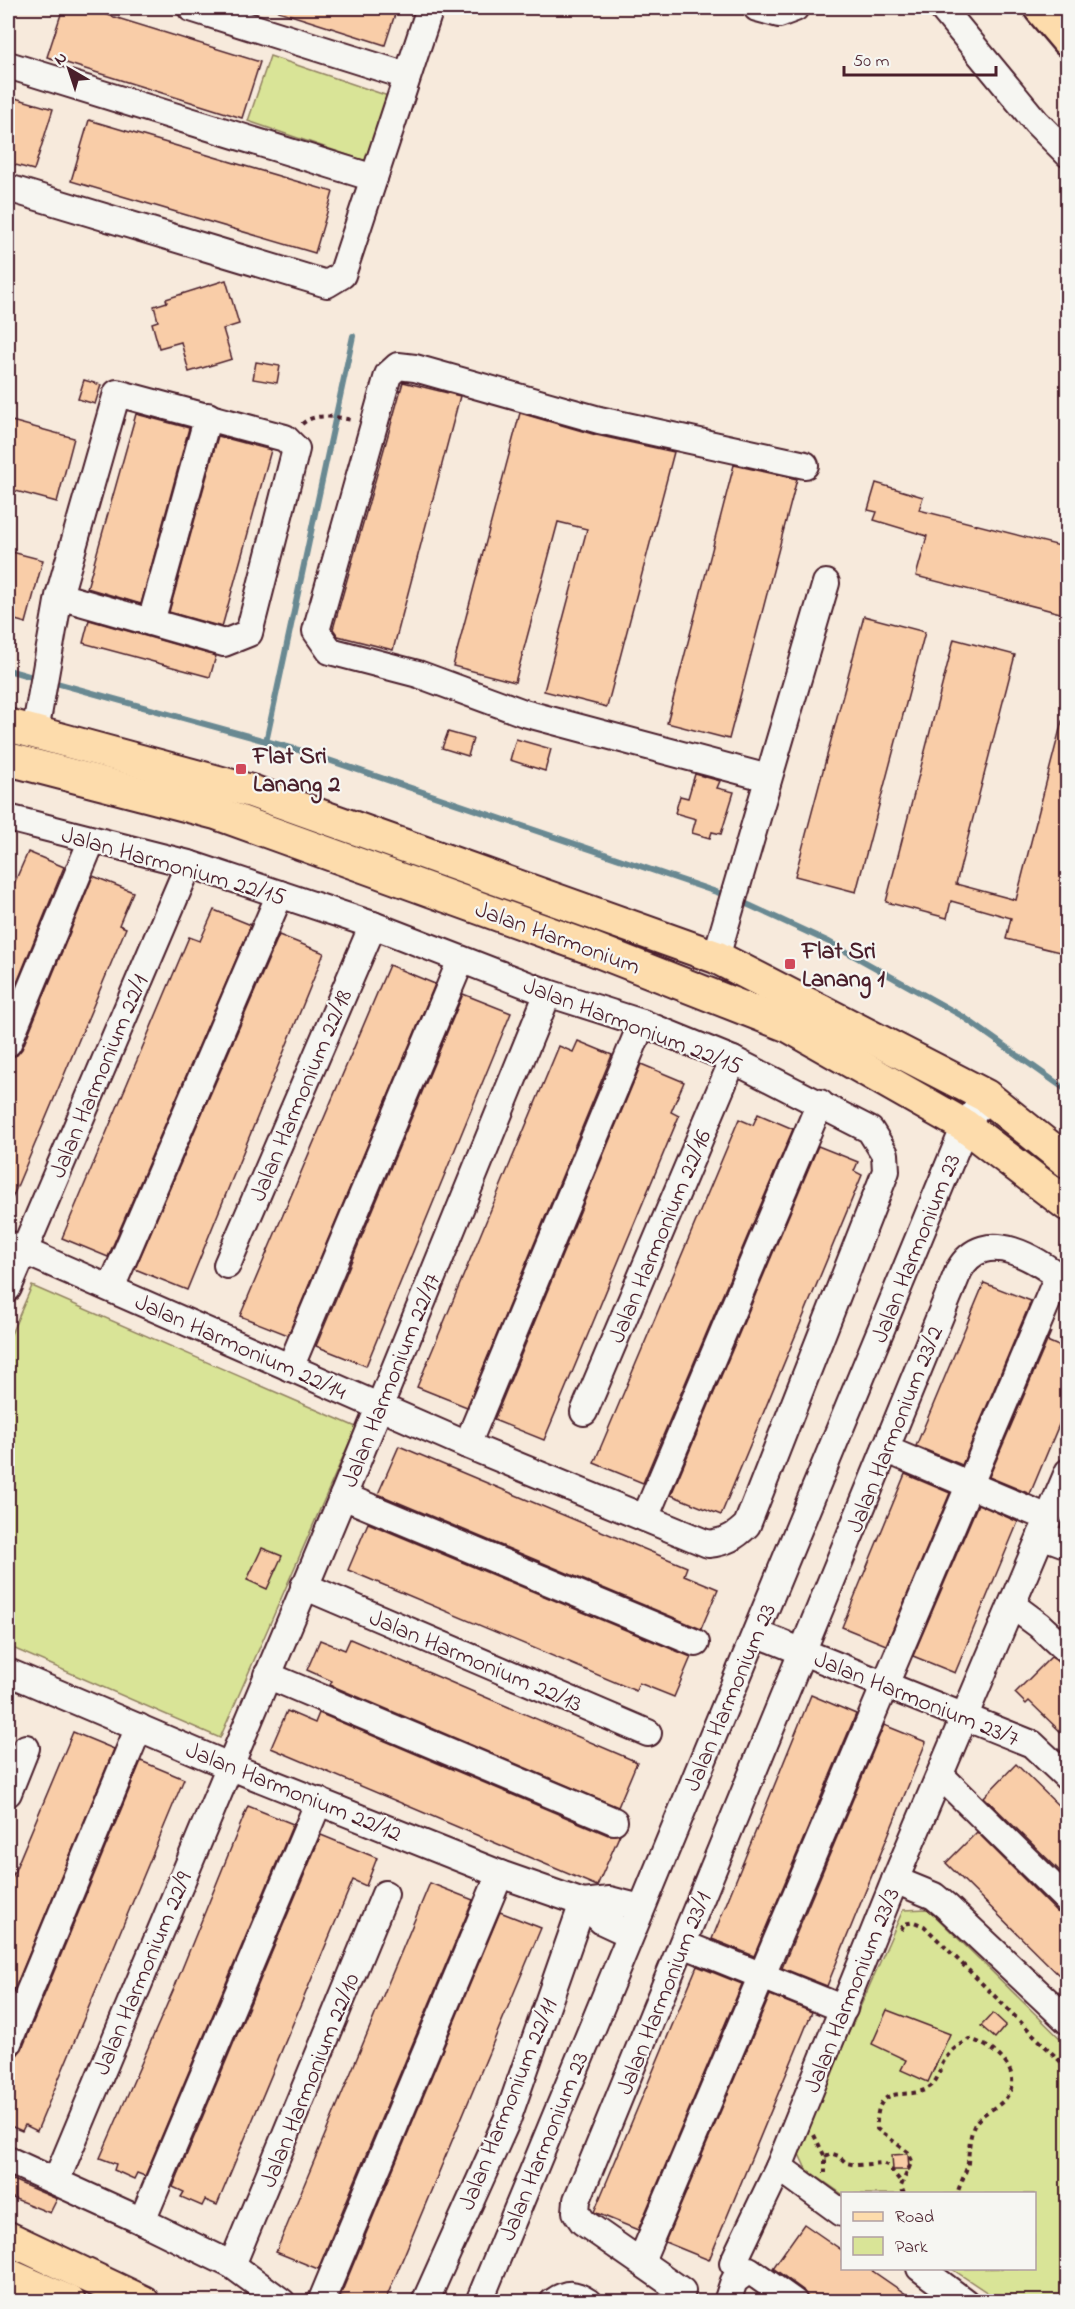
<svg xmlns="http://www.w3.org/2000/svg" width="1075" height="2309" font-family="'Indie Flower',sans-serif">
<rect width="100%" height="100%" fill="#f7eadc"/>
<filter id="ink" filterUnits="userSpaceOnUse"><feTurbulence type="fractalNoise" baseFrequency=".0167" numOctaves="2"/><feDisplacementMap in="SourceGraphic" scale="12" xChannelSelector="R" yChannelSelector="G"/><feConvolveMatrix kernelMatrix="1 2 1 2 8 2 1 2 1" color-interpolation-filters="sRGB"/></filter>
<g filter="url(#ink)">
<g fill="#d9e497" stroke="#928261" stroke-width="1.5">
<polygon points="270,56 391,97 368,162 248,121"/>
<polygon points="32,1286 356,1427 220,1738 8,1646 8,1341"/>
<polygon points="928,1909 1067,2045 1067,2301 1000,2301 952,2269 1034,2268 1034,2194 842,2194 806,2169 797,2150 903,1910"/>
</g>
<g fill="none" stroke-linecap="round" stroke-linejoin="round">
<g stroke="#698992" stroke-width="6">
<polyline points="8,670 39,679"/>
<polyline points="49,681 302,751 728,896"/>
<polyline points="266,742 353,336"/>
<polyline points="740,901 829,942 962,1016 1068,1091"/>
</g>
</g>
<g fill="#f9cda8" stroke="#4a1f2b" stroke-width="1.5">
<polygon points="63,8 85,8 260,62 242,118 47,57"/>
<polygon points="279,8 397,8 385,45 278,11"/>
<polygon points="8,96 53,109 34,170 8,163"/>
<polygon points="89,120 333,192 315,253 71,181"/>
<polygon points="226,280 239,324 223,329 232,359 189,372 181,342 159,348 152,323 158,321 154,306 167,302 166,299"/>
<polygon points="256,362 280,366 277,383 253,379"/>
<polygon points="84,380 101,385 95,404 78,399"/>
<polygon points="403,382 460,396 393,650 338,636 333,629"/>
<polygon points="520,413 596,435 674,452 607,707 544,691 587,529 558,522 515,682 453,666"/>
<polygon points="136,414 189,428 141,604 87,588"/>
<polygon points="8,420 74,438 57,502 8,489"/>
<polygon points="218,436 271,450 222,627 169,612"/>
<polygon points="734,465 797,479 729,739 667,723"/>
<polygon points="876,483 923,497 919,510 1068,548 1068,615 916,576 927,536 874,520 877,512 868,510"/>
<polygon points="8,551 43,560 26,623 8,618"/>
<polygon points="864,616 925,632 856,892 795,876"/>
<polygon points="89,620 216,656 210,677 83,643"/>
<polygon points="954,639 1015,655 956,884 1016,900 1062,721 1068,722 1068,954 1006,939 1011,918 951,901 947,918 886,902"/>
<polygon points="448,732 473,739 468,756 442,748"/>
<polygon points="516,739 551,749 545,771 510,760"/>
<polygon points="695,774 720,781 717,788 734,792 721,834 712,832 710,838 692,833 696,819 675,813 680,796 688,798"/>
<polygon points="28,852 64,867 8,1005 8,884 13,886"/>
<polygon points="93,876 133,892 119,925 126,928 8,1208 8,1058 17,1055 22,1049"/>
<polygon points="214,910 251,925 108,1257 62,1238 189,937 200,941"/>
<polygon points="279,935 324,953 187,1290 135,1269"/>
<polygon points="389,965 435,984 288,1335 240,1316"/>
<polygon points="463,994 511,1013 366,1366 316,1346"/>
<polygon points="578,1041 612,1055 467,1407 417,1387 559,1046 573,1052"/>
<polygon points="641,1064 684,1082 671,1112 679,1116 544,1440 494,1420"/>
<polygon points="758,1114 793,1129 643,1483 594,1463 739,1119 753,1125"/>
<polygon points="818,1146 858,1162 854,1171 862,1175 721,1515 671,1495"/>
<polygon points="984,1283 1031,1301 962,1465 916,1446"/>
<polygon points="1051,1332 1047,1341 1068,1350 1068,1403 1030,1494 989,1477"/>
<polygon points="399,1446 687,1567 684,1575 718,1589 701,1629 378,1494"/>
<polygon points="905,1474 950,1493 886,1645 842,1627"/>
<polygon points="978,1504 1018,1522 955,1673 913,1656"/>
<polygon points="368,1523 691,1657 674,1697 639,1683 636,1691 348,1570"/>
<polygon points="262,1548 282,1556 267,1589 247,1580"/>
<polygon points="350,1639 637,1762 618,1807 330,1685 332,1681 307,1670 320,1640 345,1650"/>
<polygon points="1051,1657 1068,1667 1068,1739 1029,1701 1026,1704 1015,1693"/>
<polygon points="811,1695 856,1714 754,1956 712,1939"/>
<polygon points="287,1711 315,1723 319,1713 608,1835 620,1834 597,1886 271,1748"/>
<polygon points="884,1725 926,1742 827,1986 782,1968"/>
<polygon points="73,1732 114,1749 8,2005 8,1887"/>
<polygon points="141,1761 184,1779 37,2131 25,2125 22,2131 8,2125 8,2058 17,2055 22,2049"/>
<polygon points="1016,1764 1068,1815 1068,1879 984,1797"/>
<polygon points="248,1806 293,1824 145,2176 137,2173 134,2179 114,2170 116,2164 100,2158 175,1986"/>
<polygon points="977,1832 1057,1912 1068,1916 1068,1984 946,1863"/>
<polygon points="321,1835 377,1858 366,1886 353,1880 217,2205 205,2200 202,2206 181,2197 184,2192 173,2187"/>
<polygon points="430,1883 473,1900 318,2269 276,2252"/>
<polygon points="500,1912 541,1928 385,2301 354,2301 340,2296"/>
<polygon points="697,1966 742,1984 638,2230 594,2212"/>
<polygon points="770,1995 812,2012 709,2260 665,2242"/>
<polygon points="887,2010 950,2034 928,2082 901,2070 906,2060 872,2044"/>
<polygon points="993,2013 1006,2025 995,2038 981,2026"/>
<polygon points="908,2154 909,2170 893,2170 892,2155"/>
<polygon points="8,2178 57,2199 50,2213 8,2196"/>
<polygon points="804,2224 843,2251 843,2268 868,2268 916,2301 809,2301 803,2290 773,2268"/>
</g>
<g fill="none" stroke-linecap="round" stroke-linejoin="round">
<g stroke="#4a1f2b" stroke-width="30">
<g id="minor">
<polyline points="191,8 407,76"/>
<polyline points="757,8 779,14 795,8"/>
<polyline points="942,8 1036,122 1068,154"/>
<polyline points="8,65 374,178"/>
<polyline points="8,188 327,284 342,275 430,8"/>
<polyline points="151,622 208,416"/>
<polyline points="35,732 59,596 117,393 285,438 296,449 249,633 224,643 59,596"/>
<polyline points="768,778 524,713 418,674 330,651 316,631 388,375 398,366 415,368 599,420 805,465"/>
<path d="M 8,818 L 189,864 L 373,925 L 548,993 L 642,1023 L 733,1060 L 870,1130 L 885,1154 L 886,1171 L 747,1525 C 735,1537 726,1542 708,1544 L 467,1445 L 8,1244"/>
<polyline points="716,957 826,583"/>
<polyline points="8,1043 92,840"/>
<polyline points="227,1265 373,925"/>
<polyline points="8,1288 189,864"/>
<polyline points="111,1288 280,894"/>
<polyline points="290,1368 461,960"/>
<polyline points="584,1412 733,1060"/>
<polyline points="467,1445 642,1023"/>
<polyline points="885,1449 1048,1518"/>
<polyline points="343,1496 696,1643"/>
<polyline points="645,1518 820,1103"/>
<polyline points="1041,1535 1068,1545"/>
<polyline points="304,1586 648,1733"/>
<polyline points="1012,1605 1039,1625 1068,1652"/>
<polyline points="756,1633 1032,1744 1068,1778"/>
<polyline points="8,1672 229,1766 500,1874 583,1903 602,1921 630,1934"/>
<polyline points="267,1675 614,1821"/>
<polyline points="941,1776 1068,1901"/>
<polyline points="8,1793 26,1748"/>
<polyline points="895,1880 934,1896 946,1906 1068,2021"/>
<polyline points="583,1903 610,1900 641,1908"/>
<polyline points="683,1944 844,2009"/>
<polyline points="8,2043 139,1727"/>
<polyline points="8,2160 142,2221 232,2265 282,2302"/>
<polyline points="779,2167 842,2213"/>
<polyline points="56,2181 343,1496 548,993"/>
<polyline points="142,2221 319,1801"/>
<polyline points="641,2261 1058,1276"/>
<polyline points="733,2263 779,2167 895,1880 1068,1472"/>
<polyline points="232,2265 385,1894"/>
<polyline points="920,2268 965,2302"/>
<path d="M 682,2291 L 583,2222 L 576,2212 L 577,2200 L 959,1270 C 985,1224 1039,1260 1068,1284"/>
<polyline points="321,2302 500,1874"/>
<polyline points="425,2302 507,2120 583,1903"/>
<polyline points="479,2302 965,1126 986,1096"/>
<path d="M 553,2302 C 567,2292 575,2293 588,2302"/>
<polyline points="727,2302 734,2281 749,2270 794,2302"/>
</g>
</g>
<g stroke="#4a1f2b" stroke-width="36">
<g id="major">
<polyline points="8,725 251,791 716,957 986,1096 1068,1162"/>
<polyline points="8,759 216,813 588,947 789,1026 965,1126 1068,1205"/>
<polyline points="8,2238 143,2302"/>
<polyline points="8,2275 69,2302"/>
</g>
</g>
<g stroke="#4a1f2b" stroke-width="38">
<polyline id="highway" points="1041,8 1068,40"/>
</g>
<g stroke="#4a1f2b" stroke-width="4" stroke-dasharray="4.5 4.5" stroke-linecap="butt">
<path d="M 302,424 C 315,412 337,417 352,420"/>
<polyline points="901,1930 904,1924 914,1922 924,1926 1068,2069"/>
<polyline points="814,2135 825,2157 825,2173"/>
<polyline points="825,2157 833,2154 839,2156 846,2163 857,2165 882,2163 887,2165 902,2183"/>
<path d="M 904,2194 L 901,2186 L 912,2161 L 908,2152 L 877,2129 C 875,2077 909,2104 931,2086 C 939,2079 939,2069 944,2061 C 949,2051 959,2045 969,2039 C 990,2044 1024,2069 1008,2095 C 1001,2108 981,2111 974,2126 C 969,2138 969,2150 968,2163 C 966,2173 960,2184 957,2194"/>
</g>
<use href="#minor" stroke="#f6f6f2" stroke-width="26"/>
<use href="#major" stroke="#fddcac" stroke-width="32"/>
<use href="#highway" stroke="#fddcac" stroke-width="33"/>
</g>
</g>
<g fill="#d1495b" stroke="#f6f6f2" stroke-width="2">
<rect x="235" y="763" width="12" height="12" rx="3"/>
<rect x="784" y="958" width="12" height="12" rx="3"/>
</g>
<g text-anchor="middle" stroke-width="4.5" stroke-linejoin="round" paint-order="stroke">
<g font-size="24" font-weight="bold" fill="#4a1f2b" stroke="#f6f6f2" text-anchor="start">
<text x="253" y="763">Flat Sri<tspan x="253" dy="28">Lanang 2</tspan></text>
<text x="802" y="958">Flat Sri<tspan x="802" dy="28">Lanang 1</tspan></text>
</g>
<g font-size="24" fill="#4a1f2b" stroke="#f6f6f2">
<text transform="translate(174 865) rotate(16)" y="8">Jalan Harmonium 22/15</text>
<text transform="translate(558 937) rotate(20)" y="8">Jalan Harmonium</text>
<text transform="translate(633 1025) rotate(21)" y="8">Jalan Harmonium 22/15</text>
<text transform="translate(98 1076) rotate(-67)" y="8">Jalan Harmonium 22/1</text>
<text transform="translate(300 1095) rotate(-67)" y="8">Jalan Harmonium 22/18</text>
<text transform="translate(659 1236) rotate(-67)" y="8">Jalan Harmonium 22/16</text>
<text transform="translate(915 1248) rotate(-68)" y="8">Jalan Harmonium 23</text>
<text transform="translate(241 1346) rotate(24)" y="8">Jalan Harmonium 22/14</text>
<text transform="translate(390 1380) rotate(-68)" y="8">Jalan Harmonium 22/17</text>
<text transform="translate(894 1429) rotate(-68)" y="8">Jalan Harmonium 23/2</text>
<text transform="translate(476 1660) rotate(23)" y="8">Jalan Harmonium 22/13</text>
<text transform="translate(729 1697) rotate(-67)" y="8">Jalan Harmonium 23</text>
<text transform="translate(917 1698) rotate(22)" y="8">Jalan Harmonium 23/7</text>
<text transform="translate(294 1791) rotate(22)" y="8">Jalan Harmonium 22/12</text>
<text transform="translate(142 1973) rotate(-67)" y="8">Jalan Harmonium 22/9</text>
<text transform="translate(851 1990) rotate(-68)" y="8">Jalan Harmonium 23/3</text>
<text transform="translate(663 1993) rotate(-68)" y="8">Jalan Harmonium 23/1</text>
<text transform="translate(309 2080) rotate(-68)" y="8">Jalan Harmonium 22/10</text>
<text transform="translate(507 2104) rotate(-68)" y="8">Jalan Harmonium 22/11</text>
<text transform="translate(543 2146) rotate(-68)" y="8">Jalan Harmonium 23</text>
</g>
</g>
<rect width="1075" height="2309" fill="none" stroke="#f6f6f2" stroke-width="30"/>
<rect x="15" y="15" width="1045" height="2279" fill="none" stroke="#4a1f2b" stroke-width="2" filter="url(#ink)"/>
<rect x="841" y="2192" width="195" height="78" fill="#f6f6f2" stroke="#b1a0a2" stroke-width="1.5"/>
<rect x="853" y="2212" width="30" height="9" fill="#fddcac" stroke="#b1a0a2" stroke-width="1.5"/>
<text x="895" y="2222" font-size="18" fill="#4a1f2b">Road</text>
<rect x="853" y="2237" width="30" height="18" fill="#d9e497" stroke="#b1a0a2" stroke-width="1.5"/>
<text x="895" y="2252" font-size="18" fill="#4a1f2b">Park</text>
<g transform="translate(69 69) rotate(321)" stroke="#f6f6f2" stroke-width="4.5" paint-order="stroke">
<path d="M0-4.5L10 22L0 15L-10 22Z" fill="#4a1f2b"/>
<text y="-9" font-size="16" font-weight="bold" text-anchor="middle" fill="#4a1f2b">N</text>
</g>
<path d="M844 66v9h152v-9" fill="none" stroke="#4a1f2b" stroke-width="3"/>
<text x="853" y="66" font-size="18" fill="#4a1f2b" stroke="#f6f6f2" stroke-width="4.5" paint-order="stroke">50 m</text>
</svg>
